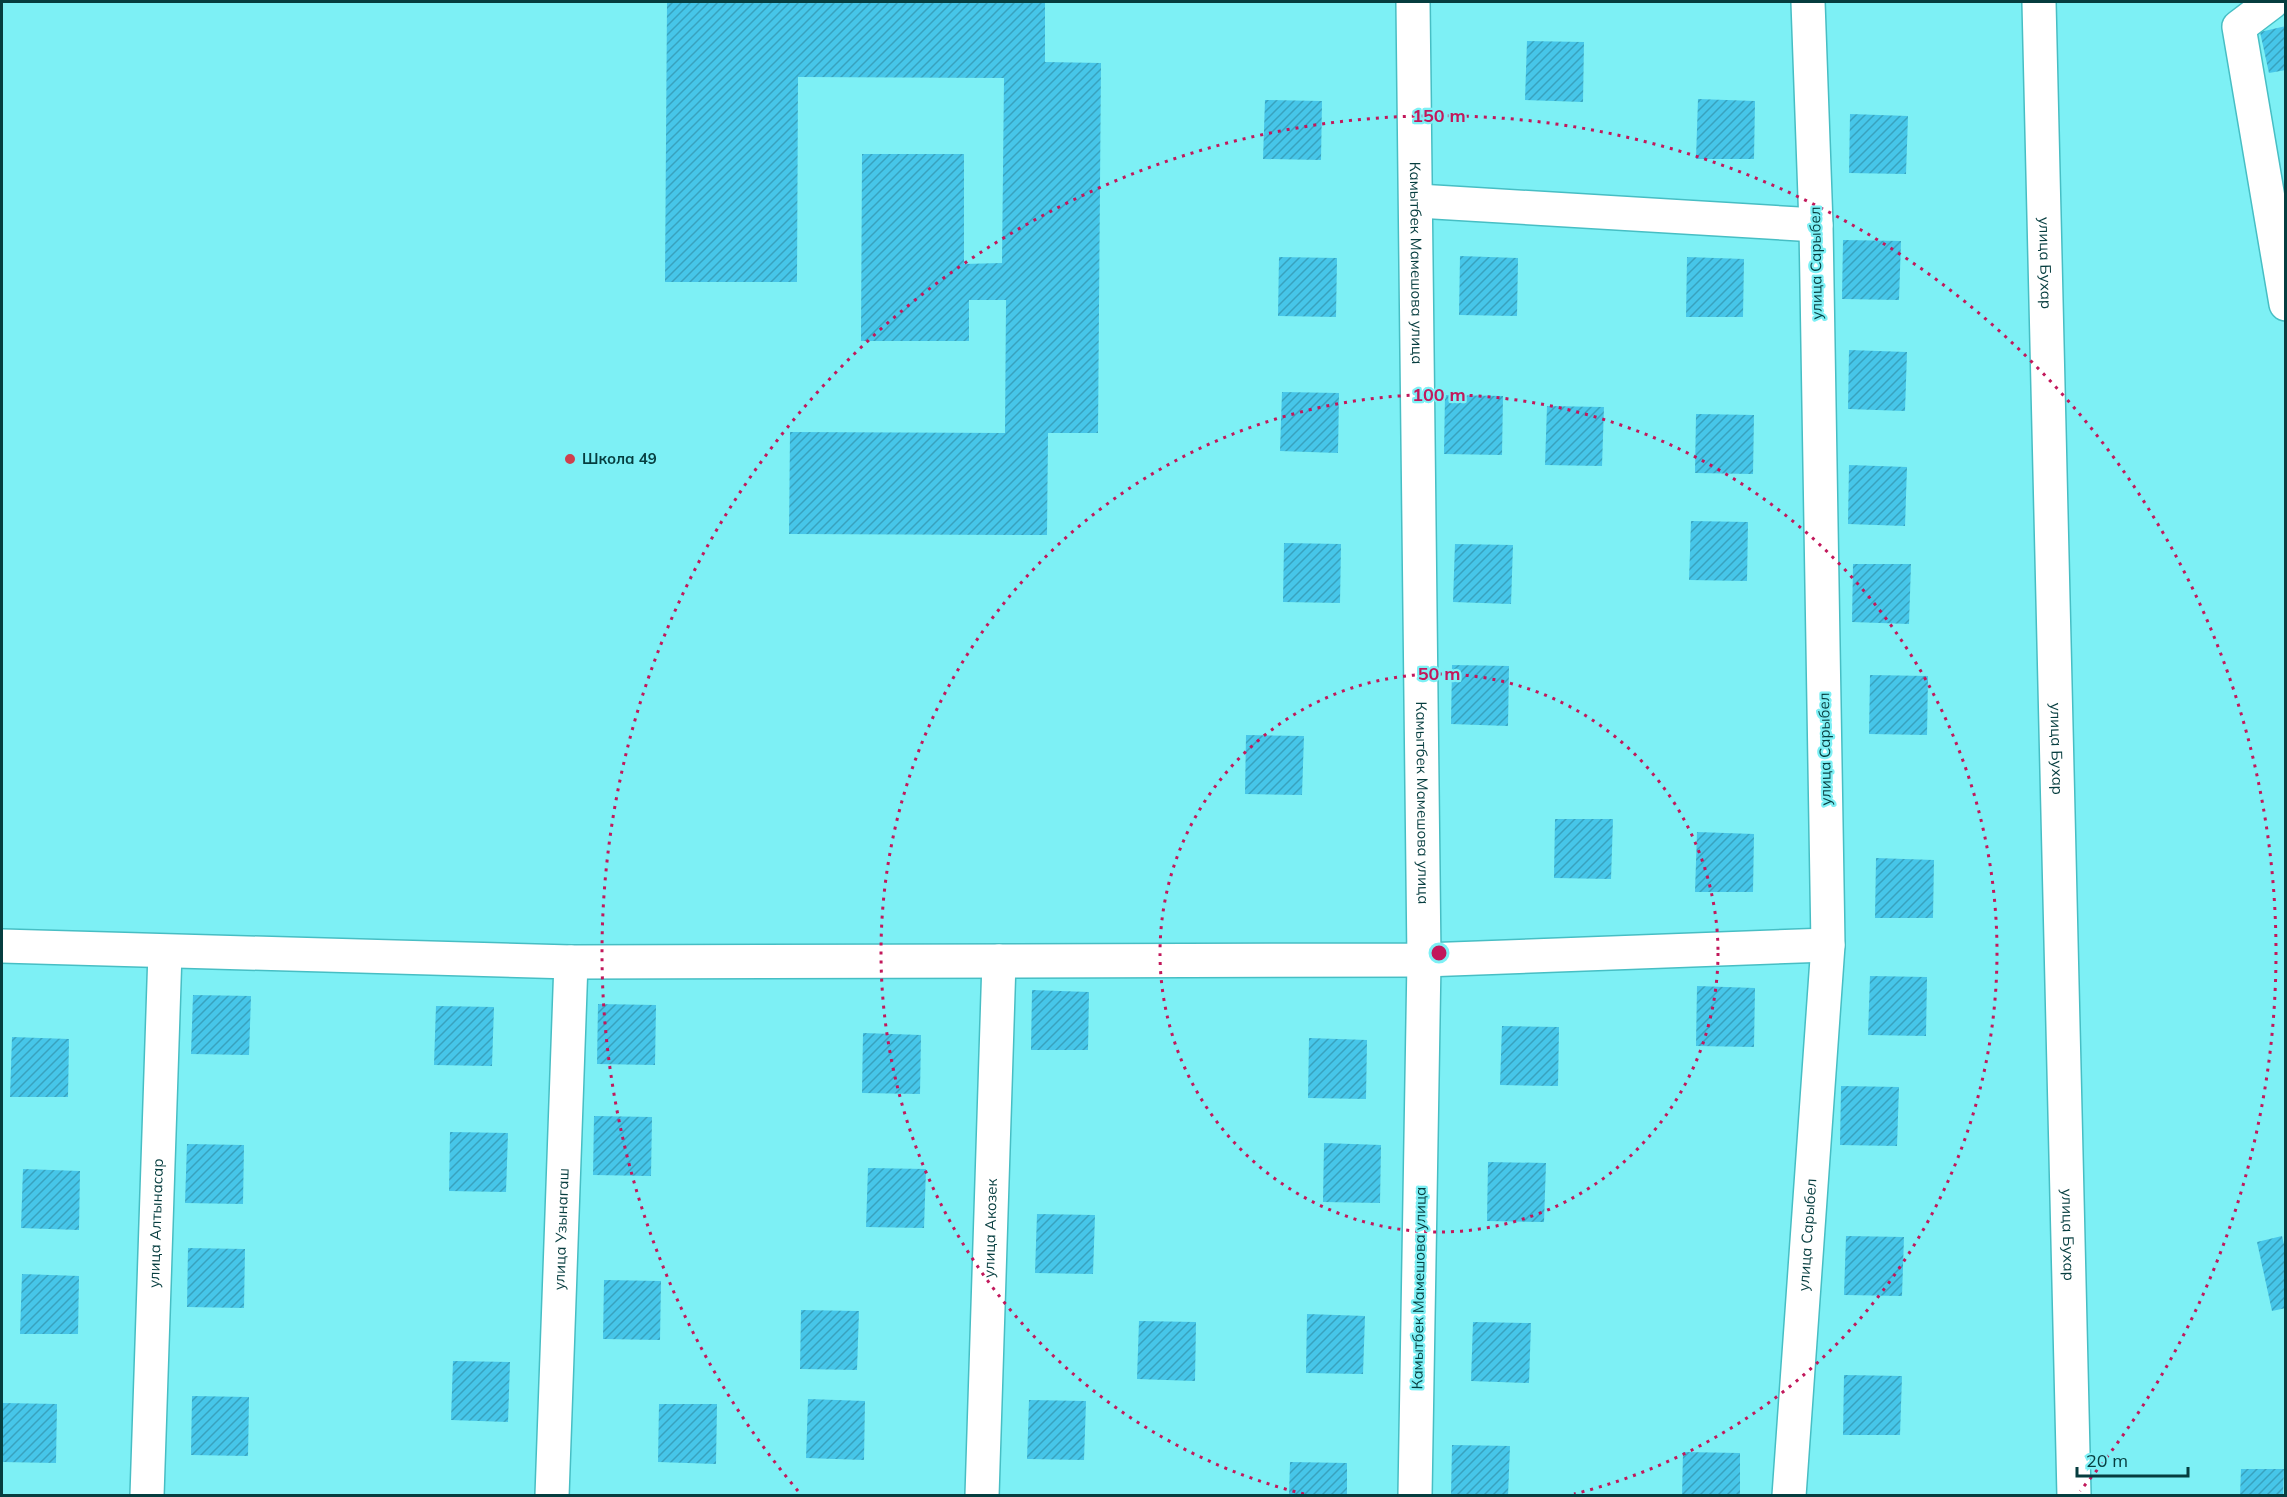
<svg xmlns="http://www.w3.org/2000/svg" width="2287" height="1497" font-family="Mulish,sans-serif">
<defs>
<pattern id="building-hatch" width="6" height="6" patternUnits="userSpaceOnUse" patternTransform="scale(1.5)"><rect width="6" height="6" fill="#46c6e9"/><path d="M-1 1l2-2M0 6l6-6M5 7l2-2" fill="none" stroke="#38a2be"/></pattern>
</defs>
<rect width="100%" height="100%" fill="#7df0f5"/>
<g fill="url(#building-hatch)">
<polygon points="667,2 1045,2 1045,62 1101,63 1098,433 1048,433 1047,535 789,534 790,432 1005,433 1006,300 969,300 969,341 861,341 862,154 964,154 964,264 1002,263 1004,78 798,77 797,282 665,282"/>
<polygon points="2286,26 2286,70 2269,73 2260,32"/>
<polygon points="1527,41 1584,42 1583,102 1525,100"/>
<polygon points="1698,99 1755,101 1754,159 1696,159"/>
<polygon points="1265,100 1322,101 1321,160 1263,159"/>
<polygon points="1850,114 1908,116 1906,174 1849,173"/>
<polygon points="1843,240 1901,241 1899,300 1842,299"/>
<polygon points="1460,256 1518,258 1517,316 1459,315"/>
<polygon points="1279,257 1337,258 1336,317 1278,316"/>
<polygon points="1687,257 1744,259 1743,317 1686,317"/>
<polygon points="1849,350 1907,352 1905,411 1848,409"/>
<polygon points="1282,392 1339,393 1338,453 1280,451"/>
<polygon points="1445,395 1503,396 1502,455 1444,454"/>
<polygon points="1547,406 1604,407 1602,466 1545,465"/>
<polygon points="1696,414 1754,415 1753,474 1695,473"/>
<polygon points="1849,465 1907,467 1905,526 1848,524"/>
<polygon points="1691,521 1748,522 1747,581 1689,580"/>
<polygon points="1284,543 1341,544 1340,603 1283,602"/>
<polygon points="1455,544 1513,545 1511,604 1453,602"/>
<polygon points="1853,564 1911,564 1909,624 1852,622"/>
<polygon points="1452,665 1509,666 1508,726 1451,724"/>
<polygon points="1870,675 1928,676 1927,735 1869,734"/>
<polygon points="1246,735 1304,736 1302,795 1245,794"/>
<polygon points="1555,819 1613,819 1611,879 1554,878"/>
<polygon points="1697,832 1754,834 1753,892 1695,892"/>
<polygon points="1876,858 1934,860 1933,918 1875,918"/>
<polygon points="1870,976 1927,977 1926,1036 1868,1035"/>
<polygon points="1697,986 1755,988 1754,1047 1696,1046"/>
<polygon points="1032,990 1089,992 1088,1050 1031,1050"/>
<polygon points="193,995 251,996 249,1055 191,1054"/>
<polygon points="598,1004 656,1005 655,1065 597,1064"/>
<polygon points="436,1006 494,1007 492,1066 434,1065"/>
<polygon points="1502,1026 1559,1027 1558,1086 1500,1085"/>
<polygon points="863,1033 921,1035 920,1094 862,1093"/>
<polygon points="12,1037 69,1039 68,1097 10,1097"/>
<polygon points="1309,1038 1367,1040 1366,1099 1308,1098"/>
<polygon points="1841,1086 1899,1087 1897,1146 1840,1145"/>
<polygon points="594,1116 652,1117 651,1176 593,1175"/>
<polygon points="450,1132 508,1133 506,1192 449,1191"/>
<polygon points="1324,1143 1381,1145 1380,1203 1323,1202"/>
<polygon points="187,1144 244,1145 243,1204 185,1203"/>
<polygon points="1488,1162 1546,1163 1544,1222 1487,1221"/>
<polygon points="868,1168 926,1169 924,1228 866,1227"/>
<polygon points="23,1169 80,1171 79,1230 21,1228"/>
<polygon points="1037,1214 1095,1215 1093,1274 1035,1273"/>
<polygon points="1846,1236 1904,1237 1902,1296 1844,1295"/>
<polygon points="2282,1236 2286,1253 2286,1308 2272,1311 2257,1242"/>
<polygon points="188,1248 245,1249 244,1308 187,1307"/>
<polygon points="22,1274 79,1276 78,1334 20,1334"/>
<polygon points="604,1280 661,1281 660,1340 603,1339"/>
<polygon points="801,1310 859,1311 857,1370 800,1369"/>
<polygon points="1307,1314 1365,1316 1363,1374 1306,1373"/>
<polygon points="1139,1321 1196,1322 1195,1381 1137,1379"/>
<polygon points="1473,1322 1531,1323 1529,1383 1471,1381"/>
<polygon points="453,1361 510,1362 508,1422 451,1420"/>
<polygon points="1844,1375 1902,1376 1900,1435 1843,1435"/>
<polygon points="192,1396 249,1397 248,1456 191,1455"/>
<polygon points="808,1399 865,1401 864,1460 806,1458"/>
<polygon points="1029,1400 1086,1401 1084,1460 1027,1459"/>
<polygon points="2,1403 57,1404 56,1463 2,1462"/>
<polygon points="659,1404 717,1404 716,1464 658,1462"/>
<polygon points="1452,1445 1510,1446 1508,1496 1451,1496"/>
<polygon points="1683,1452 1740,1453 1740,1496 1682,1496"/>
<polygon points="1290,1462 1347,1463 1347,1496 1289,1496"/>
<polygon points="2241,1469 2284,1469 2283,1496 2240,1496"/>
</g>
<g fill="none" stroke-linecap="round" stroke-linejoin="round">
<g stroke="#47bec4" stroke-width="36">
<g id="minor">
<path id="s1" d="M 1413,2 L 1424,960 L 1415,1496"/>
<path id="s2" d="M 2039,2 L 2074,1496"/>
<polyline points="2272,2 2239,27 2286,304"/>
<polyline points="1418,201 1816,225"/>
<polyline points="2,946 571,962 1424,960 1828,945"/>
<path id="s3" d="M 147,1496 L 165,952"/>
<path id="s4" d="M 552,1496 L 571,962"/>
<path id="s5" d="M 982,1496 L 999,961"/>
<path id="s6" d="M 1789,1496 L 1828,945 L 1816,225 L 1808,2"/>
</g>
</g>
<use href="#minor" stroke="#fff" stroke-width="33"/>
</g>
<g fill="none" stroke="#c2185b" stroke-width="3" stroke-dasharray="3 6">
<circle cx="1439" cy="953" r="279"/>
<path d="M1304 1494A558 558 0 1 1 1574 1494"/>
<path d="M798 1491A837 837 0 1 1 2080 1491"/>
</g>
<circle fill="#cf3f4d" stroke="#7df0f5" stroke-width="2" cx="570" cy="459" r="6"/>
<g text-anchor="middle" stroke-width="4.5" stroke-linejoin="round" paint-order="stroke">
<g font-size="15" fill="#063d3f" stroke="#7df0f5">
<text dy="5" stroke="none"><textPath href="#s1" startOffset="261">Камытбек Мамешова улица</textPath></text>
<text transform="translate(1816 263) rotate(-91)" y="5">улица Сарыбел</text>
<text dy="5" stroke="none"><textPath href="#s2" startOffset="261">улица Бухар</textPath></text>
<text dy="5" stroke="none"><textPath href="#s2" startOffset="747">улица Бухар</textPath></text>
<text transform="translate(1825 749) rotate(-91)" y="5">улица Сарыбел</text>
<text dy="5" stroke="none"><textPath href="#s1" startOffset="801">Камытбек Мамешова улица</textPath></text>
<text dy="5" stroke="none"><textPath href="#s3" startOffset="273">улица Алтынасар</textPath></text>
<text dy="5" stroke="none"><textPath href="#s5" startOffset="268">улица Акозек</textPath></text>
<text dy="5" stroke="none"><textPath href="#s4" startOffset="267">улица Узынагаш</textPath></text>
<text dy="5" stroke="none"><textPath href="#s6" startOffset="262">улица Сарыбел</textPath></text>
<text dy="5" stroke="none"><textPath href="#s2" startOffset="1233">улица Бухар</textPath></text>
<text transform="translate(1419 1288) rotate(-89)" y="5">Камытбек Мамешова улица</text>
</g>
<g font-size="15" font-weight="bold" fill="#063d3f" stroke="#7df0f5" text-anchor="start">
<text x="582" y="464">Школа 49</text>
</g>
</g>
<circle cx="1439" cy="953" r="9" fill="#c2185b" stroke="#7df0f5" stroke-width="3"/>
<g font-size="18" text-anchor="middle" font-weight="bold" fill="#c2185b" stroke="#7df0f5" stroke-width="4.5" stroke-linejoin="round" paint-order="stroke">
<text x="1439" y="122">150 m</text>
<text x="1439" y="401">100 m</text>
<text x="1439" y="680">50 m</text>
</g>
<rect width="2287" height="1497" fill="none" stroke="#063d3f" stroke-width="6"/>
<path d="M2077 1467v9h111v-9" fill="none" stroke="#063d3f" stroke-width="3"/>
<text x="2086" y="1467" font-size="18" fill="#063d3f" stroke="#7df0f5" stroke-width="4.5" paint-order="stroke">20 m</text>
</svg>
